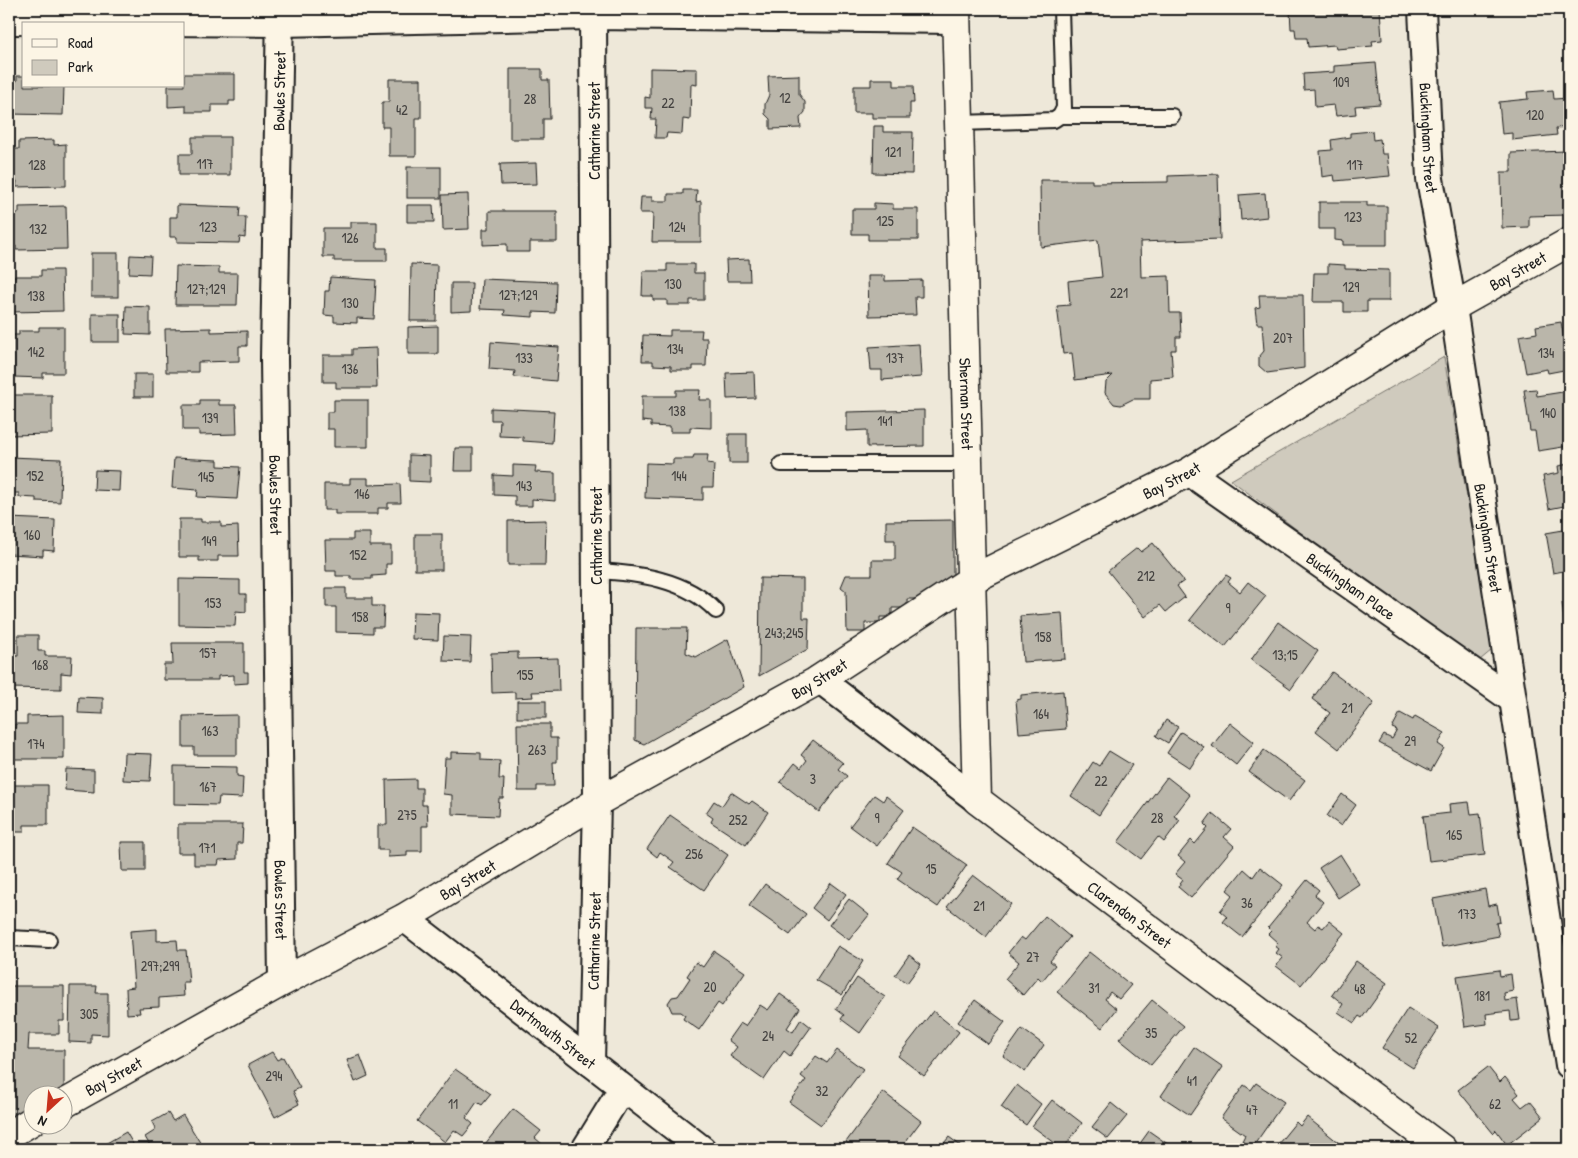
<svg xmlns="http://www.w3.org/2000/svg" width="1578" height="1158" font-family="'Patrick Hand',sans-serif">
<rect width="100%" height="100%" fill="#eee8d9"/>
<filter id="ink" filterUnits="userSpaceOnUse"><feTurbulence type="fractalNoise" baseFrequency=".02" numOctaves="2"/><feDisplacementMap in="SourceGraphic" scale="10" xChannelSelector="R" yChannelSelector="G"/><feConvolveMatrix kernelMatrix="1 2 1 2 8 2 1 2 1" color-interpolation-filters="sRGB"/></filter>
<g filter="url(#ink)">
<polygon fill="#cfcabd" stroke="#76736c" points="1444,357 1492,650 1480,660 1468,659 1231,480"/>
<g fill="#bab6aa" stroke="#1c1c1c">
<polygon points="1308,9 1380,9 1382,40 1372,41 1373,46 1336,49 1335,45 1308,47 1307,38 1296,38 1295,29 1291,29 1290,10"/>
<polygon points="1376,63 1380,104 1355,106 1356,114 1336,116 1334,105 1315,107 1314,89 1304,90 1303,74 1334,72 1334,66"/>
<polygon points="650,68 697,69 697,85 691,84 690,120 683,119 682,134 667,133 666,138 655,138 656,119 651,119 652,108 645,108 645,97 650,98"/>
<polygon points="510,69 542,69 542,80 549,80 550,119 543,119 543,139 510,139"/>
<polygon points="184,74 235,74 235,101 229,101 229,105 212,105 212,112 186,112 186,106 168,107 168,86 184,86"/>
<polygon points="799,75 799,94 805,102 805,112 800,118 801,128 770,129 770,119 765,114 765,104 769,95 768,76"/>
<polygon points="17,76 24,76 24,86 64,86 63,115 9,114 9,81 17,81"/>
<polygon points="389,79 421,79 421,118 416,118 416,156 389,156 389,127 382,127 382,102 389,102"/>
<polygon points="871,79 894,79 894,86 913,86 914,103 910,103 910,118 872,118 872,113 854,113 854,86 871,86"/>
<polygon points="1553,90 1554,99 1569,98 1569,127 1556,128 1557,135 1512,140 1512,133 1502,134 1499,102 1528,99 1527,92"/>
<polygon points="874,126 883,126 883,132 913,132 912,174 873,173"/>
<polygon points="1372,131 1373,140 1380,139 1382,154 1387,154 1390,176 1335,181 1334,175 1322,177 1320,151 1332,150 1331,140 1350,137 1350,133"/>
<polygon points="192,137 230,137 230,175 179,175 179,154 192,154"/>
<polygon points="54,140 54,145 66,144 66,186 16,187 17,181 9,181 9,149 19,149 19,141"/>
<polygon points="1566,151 1567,215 1529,216 1529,227 1502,228 1501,172 1511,172 1511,153"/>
<polygon points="536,163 537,184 501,185 500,164"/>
<rect x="407" y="167" width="34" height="31"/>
<polygon points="1218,174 1220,239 1140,242 1141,277 1169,276 1170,313 1180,313 1181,337 1176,337 1176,350 1171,350 1173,377 1150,379 1150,399 1133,399 1121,405 1114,404 1105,393 1106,382 1113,375 1075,380 1072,353 1063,354 1057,306 1070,305 1068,281 1102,277 1098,240 1041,247 1040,180 1092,180 1092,183 1168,182 1168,176"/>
<polygon points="683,190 697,190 696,202 701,201 701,242 652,242 653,213 640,213 641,197 652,197 652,201 668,201 668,194 683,194"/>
<polygon points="1265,193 1267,217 1241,220 1239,195"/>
<polygon points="468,194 469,229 443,230 442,195"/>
<polygon points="1319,202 1367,202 1367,206 1387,206 1387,245 1343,245 1343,241 1335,240 1335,229 1319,229"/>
<polygon points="874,203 893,204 893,209 918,209 918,240 868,240 868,234 852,234 852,209 874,209"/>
<polygon points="9,204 10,213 19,213 19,207 66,206 67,249 16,250 16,246 9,246"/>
<polygon points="177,205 240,207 239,217 246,217 245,238 240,237 239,243 177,242 177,237 170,237 170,217 177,217"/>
<polygon points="407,205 433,205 434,222 407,222"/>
<polygon points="489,211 557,211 557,242 530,242 530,252 507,252 507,244 483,245 483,229 489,229"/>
<polygon points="351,222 377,222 377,248 387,248 387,261 334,261 334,257 323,257 323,228 351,228"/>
<rect x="91" y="253" width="27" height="44"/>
<polygon points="130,255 151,256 150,274 129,273"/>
<polygon points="749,259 750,281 727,281 726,260"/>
<polygon points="411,264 437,265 436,321 410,321"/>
<polygon points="667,264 694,264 694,273 704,273 704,300 690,300 690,305 667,305 667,300 653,300 653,296 642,296 643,271 667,271"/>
<polygon points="1328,264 1345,265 1345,269 1389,270 1389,301 1367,301 1367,312 1344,312 1344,302 1313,302 1314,273 1328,273"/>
<polygon points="176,266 219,267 219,273 238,273 237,305 175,305"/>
<polygon points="41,270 62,270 63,311 9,312 9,281 14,281 13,276 41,276"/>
<polygon points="868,276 885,276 885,281 922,280 922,297 915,297 916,315 869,316"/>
<polygon points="330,277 376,280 374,319 357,318 357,323 334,322 334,316 324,315 325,291 329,291"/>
<polygon points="482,279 556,282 555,313 533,312 533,317 504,315 505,310 480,309"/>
<polygon points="451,283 472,283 471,311 451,312"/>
<polygon points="1259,295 1303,295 1304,368 1267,373 1259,366 1259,357 1264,351 1262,324 1257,324 1255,308 1260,307"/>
<polygon points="126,306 150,307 150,335 125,334"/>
<rect x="92" y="314" width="28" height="28"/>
<polygon points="1561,322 1564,338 1569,337 1569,369 1548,373 1547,369 1526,373 1519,336 1537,333 1536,326"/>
<polygon points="438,326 438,354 408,354 408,327"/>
<polygon points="39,327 64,327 64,373 43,373 43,378 14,377 14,368 9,368 9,335 19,335 19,331 39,331"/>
<polygon points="211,328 211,332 247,331 247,346 239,346 239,361 198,362 198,372 166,372 165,329"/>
<polygon points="670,330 702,330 701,338 707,338 706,366 693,366 693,370 671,370 671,366 653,365 653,361 642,361 643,335 670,336"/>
<polygon points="491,342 559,347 556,381 514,377 515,371 489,369"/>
<polygon points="919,344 921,377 882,380 882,370 871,370 869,347"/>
<polygon points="376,348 377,388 336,388 336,382 323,382 323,355 352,355 352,349"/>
<polygon points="754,372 755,398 727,399 726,373"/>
<rect x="134" y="374" width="19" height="23"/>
<polygon points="1536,389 1537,396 1569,391 1569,446 1538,451 1535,431 1530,431 1524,390"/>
<polygon points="676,390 700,390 699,400 711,400 711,428 690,427 690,432 670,432 670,427 651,426 651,422 642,421 642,396 676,396"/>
<polygon points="9,395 52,395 52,434 9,435"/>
<polygon points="200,400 219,400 219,405 236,405 237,434 199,435 199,430 183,430 183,405 200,405"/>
<polygon points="334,400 368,400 368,447 334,447 334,429 327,429 327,412 334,412"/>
<polygon points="491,408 554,411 552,443 523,441 523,437 499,436 500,420 491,420"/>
<polygon points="924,410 924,446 867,447 867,430 847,431 847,412"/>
<rect x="729" y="434" width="18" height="29"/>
<polygon points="455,448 473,448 473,471 454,471"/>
<polygon points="409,455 430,456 430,482 409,481"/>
<polygon points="694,455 708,455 707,463 714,464 713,487 703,487 703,500 645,498 646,463 673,464 673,459 693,459"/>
<polygon points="9,457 61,459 60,502 36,501 36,498 19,497 19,493 9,493"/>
<polygon points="174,458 218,460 218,466 240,467 237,499 197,497 198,490 172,488"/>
<polygon points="1569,464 1569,505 1549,509 1543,476 1559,473 1558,466"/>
<polygon points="513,465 536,466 535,472 555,473 555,501 532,499 532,506 515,506 515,496 494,495 494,475 513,476"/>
<polygon points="95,470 120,471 119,491 94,490"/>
<polygon points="350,478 368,478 368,485 400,484 401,503 388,503 388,508 378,508 378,514 335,514 335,510 324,510 324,484 350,484"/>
<polygon points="9,518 55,520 54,551 43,550 43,556 9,554"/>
<polygon points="179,519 201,519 201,522 221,522 221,527 238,526 239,556 218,556 218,561 199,561 199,557 179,557"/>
<polygon points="546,520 545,565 508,565 508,521"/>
<polygon points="953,520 953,581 920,599 907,599 907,608 892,608 892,617 880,617 880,623 865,623 865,632 847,632 846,591 841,587 846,575 872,575 872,560 895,560 895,540 886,540 886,521"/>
<polygon points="1569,529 1569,570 1553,573 1546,533"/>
<polygon points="353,533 370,533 370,546 391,546 391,564 386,564 386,575 372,576 372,579 351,579 351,576 336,576 336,571 326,571 325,540 353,540"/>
<rect x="415" y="534" width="27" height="36"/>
<polygon points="1153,543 1184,581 1177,586 1185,597 1166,612 1160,605 1145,617 1108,571 1137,548 1141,552"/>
<polygon points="1226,575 1231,578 1228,582 1240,592 1248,582 1266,596 1225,647 1190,620"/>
<polygon points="760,578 803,579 803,618 809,618 808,649 759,676"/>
<polygon points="179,579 240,580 240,594 246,594 246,612 236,611 235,626 179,625"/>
<polygon points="326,588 346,588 346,598 372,598 372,606 384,606 383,627 373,627 373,633 336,632 336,607 326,607"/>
<polygon points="1569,602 1569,636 1566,637 1562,603"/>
<polygon points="413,612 439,613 438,640 412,639"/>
<polygon points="1062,613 1065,659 1023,662 1020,616"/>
<polygon points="1278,622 1318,651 1291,689 1251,660"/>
<polygon points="636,628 687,628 686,653 696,657 728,639 744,687 644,744 635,740"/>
<polygon points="18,635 38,635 38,651 45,651 45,656 72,656 71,674 61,673 61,689 9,688 9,656 18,656"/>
<polygon points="444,636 471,637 470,662 443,661"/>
<polygon points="172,643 244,643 244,672 248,672 248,683 234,684 234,675 218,676 218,680 164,680 164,664 173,664"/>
<polygon points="518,652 518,659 558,658 559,691 532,692 533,697 515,698 515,692 492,693 491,653"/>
<polygon points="1332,672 1374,703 1339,749 1316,731 1330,713 1312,699"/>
<polygon points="1063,691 1066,729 1019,733 1016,700 1021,699 1021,695"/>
<polygon points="79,697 103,698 103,714 78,713"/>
<rect x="517" y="701" width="29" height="17"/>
<polygon points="1400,713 1413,720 1415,716 1445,733 1438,744 1444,748 1431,771 1379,743 1384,735 1392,739 1397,730 1392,728"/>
<polygon points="64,715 64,759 9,759 9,728 15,728 15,724 27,724 27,716"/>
<polygon points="237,715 237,755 194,755 194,747 183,747 183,716"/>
<polygon points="1166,720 1178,727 1168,743 1156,736"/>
<polygon points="1230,723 1254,742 1236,765 1212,746"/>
<polygon points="517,724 550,724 550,738 557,738 557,762 553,762 554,786 537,786 537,791 518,791"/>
<polygon points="1181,732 1204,747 1190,768 1167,753"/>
<polygon points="813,740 843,763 838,769 847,776 819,812 780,782 795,763 801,768 807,760 801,755"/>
<polygon points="1264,750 1305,780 1289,801 1249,772"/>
<polygon points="1109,751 1132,765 1099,815 1071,796 1093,762 1099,766"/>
<polygon points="451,752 481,753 481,760 500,761 499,779 504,779 503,798 499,798 498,816 452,814 452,795 443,794 445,758 451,758"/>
<polygon points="124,753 152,754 150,781 123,780"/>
<polygon points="174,766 237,767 237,776 243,777 242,798 219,797 218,805 174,804"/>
<polygon points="66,769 94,770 94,792 65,790"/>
<polygon points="1167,777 1190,795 1174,816 1180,820 1164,842 1158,837 1141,859 1118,842"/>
<polygon points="416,779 416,788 422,788 422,805 427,805 428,826 422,826 422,851 407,851 407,856 388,857 388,850 378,850 378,825 387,825 386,780"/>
<polygon points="9,785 48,785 48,825 24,825 24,832 9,832"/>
<polygon points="731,792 749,804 752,801 768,812 746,845 711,822 713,818 706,813 714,801 722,806"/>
<polygon points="1342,794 1356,805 1341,826 1327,816"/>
<polygon points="874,795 883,801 886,796 904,810 877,846 850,826"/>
<polygon points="1469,802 1471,814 1480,813 1485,855 1429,861 1423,816 1450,813 1449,804"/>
<polygon points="1212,813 1231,829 1224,837 1234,846 1191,898 1178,887 1183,880 1175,874 1185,862 1178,856 1191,840 1195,844 1208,828 1204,824"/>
<polygon points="670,815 728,855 704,890 670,867 674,862 660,852 657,857 647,849"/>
<polygon points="178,824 243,824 242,843 237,843 237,859 219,860 218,865 194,865 194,853 178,853"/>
<polygon points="912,827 967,865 938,907 897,879 902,872 888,863"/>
<polygon points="121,842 145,842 145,871 122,871"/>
<polygon points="1340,854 1359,884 1338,898 1319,868"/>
<polygon points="1260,867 1283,885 1242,937 1223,922 1227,917 1220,911 1233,895 1227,890 1244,869 1253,877"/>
<polygon points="973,875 1011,904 986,937 947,907"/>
<polygon points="1307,880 1319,890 1315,895 1323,902 1307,922 1315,929 1318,925 1323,928 1329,921 1344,933 1301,985 1276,966 1283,958 1276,953 1279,949 1275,946 1278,943 1268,934 1271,931 1268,928"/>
<polygon points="831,883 846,894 827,920 812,908"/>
<polygon points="765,884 806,914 790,935 749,906"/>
<polygon points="1485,889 1488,906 1497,904 1500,922 1496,923 1499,936 1442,947 1433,899"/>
<polygon points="849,899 869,915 849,940 829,925"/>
<polygon points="1045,916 1070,937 1050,961 1055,965 1042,981 1038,977 1023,995 1005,979 1019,962 1008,953 1021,937 1025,940"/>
<polygon points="157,929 157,941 177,940 178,950 186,950 189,982 183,982 184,996 159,998 159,1007 139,1008 140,1013 127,1014 126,988 134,987 130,931"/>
<polygon points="838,946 863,961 842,995 816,980"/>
<polygon points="714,951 745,972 722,1006 718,1003 699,1030 683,1019 685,1015 681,1012 672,1012 668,1003 672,997 678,996 690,978 687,976 696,962 703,967"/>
<polygon points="1089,952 1131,985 1119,999 1110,992 1105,999 1117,1009 1102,1028 1057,992"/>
<polygon points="909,955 921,964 907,983 895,975"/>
<polygon points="1356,961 1387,983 1362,1018 1359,1016 1354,1023 1338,1012 1343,1004 1332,995"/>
<polygon points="1499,970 1500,976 1511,974 1513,991 1504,993 1505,1001 1517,999 1520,1020 1511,1021 1510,1011 1486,1014 1487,1024 1465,1027 1457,976"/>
<polygon points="857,978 885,997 860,1033 841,1019 844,1015 836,1009"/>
<polygon points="9,986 64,986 64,1021 59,1021 59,1034 29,1034 28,1050 64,1050 64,1088 50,1096 32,1096 32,1106 9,1119"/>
<polygon points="70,986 97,986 96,993 108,993 108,1035 91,1034 91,1043 69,1042"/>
<polygon points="780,994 800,1008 787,1028 793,1032 801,1019 811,1027 790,1056 784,1051 764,1080 730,1056 737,1047 728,1040 740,1023 745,1026 760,1005 768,1010"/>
<polygon points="975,1000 1005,1022 988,1044 958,1022"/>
<polygon points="1152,1000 1184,1026 1151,1065 1119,1039"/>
<polygon points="1408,1008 1439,1028 1413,1068 1382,1048"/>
<polygon points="933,1011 959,1032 924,1076 898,1056"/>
<polygon points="1022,1029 1044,1045 1025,1072 1003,1056"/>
<polygon points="1194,1047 1223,1067 1190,1115 1161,1096"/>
<polygon points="837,1050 863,1069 821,1125 789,1102 806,1080 801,1076 816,1056 827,1063"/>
<polygon points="272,1052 277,1060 283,1057 300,1088 293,1091 299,1104 275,1117 248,1065"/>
<polygon points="360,1055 368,1076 355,1082 347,1060"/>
<polygon points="1488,1067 1500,1082 1505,1077 1519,1094 1514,1098 1522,1107 1530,1101 1543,1117 1507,1145 1496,1130 1493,1133 1458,1090"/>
<polygon points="455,1069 491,1094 482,1105 477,1102 466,1118 473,1124 463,1136 454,1130 445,1142 417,1121"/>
<polygon points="1256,1083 1284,1102 1252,1148 1242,1141 1245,1135 1221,1118 1244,1085 1251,1090"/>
<polygon points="1017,1085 1041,1104 1026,1125 1001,1107"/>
<polygon points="883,1092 921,1121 900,1149 855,1149 846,1142"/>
<polygon points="1052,1100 1082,1123 1063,1149 1032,1126"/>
<polygon points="1111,1103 1127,1116 1108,1139 1092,1127"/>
<polygon points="513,1109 541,1131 535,1138 542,1144 538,1149 481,1149"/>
<polygon points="168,1113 173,1121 183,1115 204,1149 152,1149 145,1137 156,1130 152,1122"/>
<polygon points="1307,1117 1339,1143 1334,1149 1274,1149 1296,1122 1300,1126"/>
<polygon points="1149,1131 1172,1147 1170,1149 1136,1149"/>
<polygon points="126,1132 136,1149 98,1149 98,1148"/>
<polygon points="949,1137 965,1149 930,1149 935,1143 940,1148"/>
</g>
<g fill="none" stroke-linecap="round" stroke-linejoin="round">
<g stroke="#1c1c1c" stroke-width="18">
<g id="service">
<polyline points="1060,116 1172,116"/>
<polyline points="959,123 1054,120 1060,116 1064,108 1061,9"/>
<polyline points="781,464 968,464"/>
<path d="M 596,571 C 637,573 686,579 716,611"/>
<polyline points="9,938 49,940"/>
</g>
</g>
<g stroke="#1c1c1c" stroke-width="30">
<g id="minor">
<path id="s1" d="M 280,9 L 274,359 L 282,982"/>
<path id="s2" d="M 1422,9 L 1430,179 L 1453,307 L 1569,1065"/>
<polyline points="9,21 281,23 593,16 956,20"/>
<path id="s3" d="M 1189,472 L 1513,700"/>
<polyline points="819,679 977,800"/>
<path id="s4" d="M 404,918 L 702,1149"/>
<path id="s5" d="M 591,1063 L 597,802 L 593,9"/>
<polyline points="585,1149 622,1089"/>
</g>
</g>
<g stroke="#1c1c1c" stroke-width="31">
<g id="tertiary">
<path id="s6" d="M 956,9 L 977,800 L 1442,1149"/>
</g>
</g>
<g stroke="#1c1c1c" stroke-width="31">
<g id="secondary">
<path id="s7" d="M 62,1105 L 282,982 L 404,918 L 597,802 L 815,682 L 971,580 L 1189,472 L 1453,307 L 1569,242"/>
<polyline points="9,1135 32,1121"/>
</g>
</g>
<use href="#service" stroke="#fcf5e5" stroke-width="14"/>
<use href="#minor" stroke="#fcf5e5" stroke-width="26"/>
<use href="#tertiary" stroke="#fcf5e5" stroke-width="28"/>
<use href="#secondary" stroke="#fcf5e5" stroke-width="28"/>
</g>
</g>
<g text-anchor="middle" stroke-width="4" stroke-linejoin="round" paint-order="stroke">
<g font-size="14" fill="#444240">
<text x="1341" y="87">109</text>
<text x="785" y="103">12</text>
<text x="530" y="104">28</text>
<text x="668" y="108">22</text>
<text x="402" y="115">42</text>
<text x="1535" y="120">120</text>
<text x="893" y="157">121</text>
<text x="205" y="169">117</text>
<text x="37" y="170">128</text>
<text x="1355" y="170">117</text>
<text x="1353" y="222">123</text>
<text x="885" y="226">125</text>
<text x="208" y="232">123</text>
<text x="677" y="232">124</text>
<text x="38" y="234">132</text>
<text x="350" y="243">126</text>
<text x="673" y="289">130</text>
<text x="1351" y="292">129</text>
<text x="206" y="294">127;129</text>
<text x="1119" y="298">221</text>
<text x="518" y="300">127;129</text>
<text x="36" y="301">138</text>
<text x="350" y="308">130</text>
<text x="1283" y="343">207</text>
<text x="675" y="354">134</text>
<text x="36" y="357">142</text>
<text x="1546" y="358">134</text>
<text x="524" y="363">133</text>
<text x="895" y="363">137</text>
<text x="350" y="374">136</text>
<text x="677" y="416">138</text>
<text x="1548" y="418">140</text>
<text x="210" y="423">139</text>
<text x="885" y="426">141</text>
<text x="35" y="481">152</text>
<text x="679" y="481">144</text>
<text x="206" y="482">145</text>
<text x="524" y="491">143</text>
<text x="362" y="499">146</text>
<text x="32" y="540">160</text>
<text x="209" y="546">149</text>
<text x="358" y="560">152</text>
<text x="1146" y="581">212</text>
<text x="213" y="608">153</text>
<text x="1228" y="613">9</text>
<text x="360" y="622">158</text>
<text x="784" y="638">243;245</text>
<text x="1043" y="642">158</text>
<text x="208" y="658">157</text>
<text x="1285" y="660">13;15</text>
<text x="40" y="670">168</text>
<text x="525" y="680">155</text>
<text x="1347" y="713">21</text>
<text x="1041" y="719">164</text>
<text x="210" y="736">163</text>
<text x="1410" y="746">29</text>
<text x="36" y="749">174</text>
<text x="537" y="755">263</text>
<text x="813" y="784">3</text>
<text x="1101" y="786">22</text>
<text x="208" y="792">167</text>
<text x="407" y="820">275</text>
<text x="877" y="823">9</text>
<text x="1157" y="823">28</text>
<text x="738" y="825">252</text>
<text x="1454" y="840">165</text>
<text x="207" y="853">171</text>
<text x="694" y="859">256</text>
<text x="931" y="874">15</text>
<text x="1247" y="908">36</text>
<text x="979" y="911">21</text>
<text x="1467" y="919">173</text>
<text x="1033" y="962">27</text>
<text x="160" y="971">297;299</text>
<text x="710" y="992">20</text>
<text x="1094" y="993">31</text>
<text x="1360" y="994">48</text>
<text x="1482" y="1001">181</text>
<text x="89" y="1019">305</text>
<text x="1151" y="1038">35</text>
<text x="768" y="1041">24</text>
<text x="1411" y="1043">52</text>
<text x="274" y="1081">294</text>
<text x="1192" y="1086">41</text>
<text x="822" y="1096">32</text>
<text x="453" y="1109">11</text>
<text x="1495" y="1109">62</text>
<text x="1252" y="1115">47</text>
</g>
<g font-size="16" fill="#1c1c1c" stroke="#fcf5e5">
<text transform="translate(279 91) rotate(-89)" y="6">Bowles Street</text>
<text transform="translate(594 131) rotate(-90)" y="6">Catharine Street</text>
<text dy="6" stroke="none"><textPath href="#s2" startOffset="129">Buckingham Street</textPath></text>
<text dy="6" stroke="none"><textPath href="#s7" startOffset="1679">Bay Street</textPath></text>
<text dy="6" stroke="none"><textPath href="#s6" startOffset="395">Sherman Street</textPath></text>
<text dy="6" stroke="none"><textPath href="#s7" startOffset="1274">Bay Street</textPath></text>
<text dy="6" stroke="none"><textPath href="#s1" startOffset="486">Bowles Street</textPath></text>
<text transform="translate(596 536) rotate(-90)" y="6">Catharine Street</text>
<text dy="6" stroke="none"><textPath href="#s2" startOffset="534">Buckingham Street</textPath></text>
<text dy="6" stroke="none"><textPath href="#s3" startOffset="198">Buckingham Place</textPath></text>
<text dy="6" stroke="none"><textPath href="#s7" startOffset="869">Bay Street</textPath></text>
<text dy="6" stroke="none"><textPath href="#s7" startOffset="464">Bay Street</textPath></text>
<text dy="6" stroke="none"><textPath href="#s1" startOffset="891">Bowles Street</textPath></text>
<text dy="6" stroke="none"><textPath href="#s6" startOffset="982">Clarendon Street</textPath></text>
<text dy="6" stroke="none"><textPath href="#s5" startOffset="122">Catharine Street</textPath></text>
<text dy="6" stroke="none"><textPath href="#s4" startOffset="189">Dartmouth Street</textPath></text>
<text dy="6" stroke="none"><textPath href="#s7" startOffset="59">Bay Street</textPath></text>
</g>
</g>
<rect width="1578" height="1158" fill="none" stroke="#fcf5e5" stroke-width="30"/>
<rect x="15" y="15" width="1548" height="1128" fill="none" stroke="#1c1c1c" stroke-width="2" filter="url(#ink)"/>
<rect x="22" y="22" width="162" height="65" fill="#fcf5e5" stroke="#a29e95"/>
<rect x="32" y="39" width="25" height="8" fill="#fcf5e5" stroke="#a29e95"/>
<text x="68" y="48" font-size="15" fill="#1c1c1c">Road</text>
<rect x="32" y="60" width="25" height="15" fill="#cfcabd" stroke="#a29e95"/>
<text x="68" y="72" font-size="15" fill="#1c1c1c">Park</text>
<g transform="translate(48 1110) rotate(206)"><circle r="24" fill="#fcf5e5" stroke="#a29e95"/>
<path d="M0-4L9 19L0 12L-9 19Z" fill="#c8321e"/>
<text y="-8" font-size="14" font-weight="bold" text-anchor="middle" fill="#1c1c1c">N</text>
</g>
</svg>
